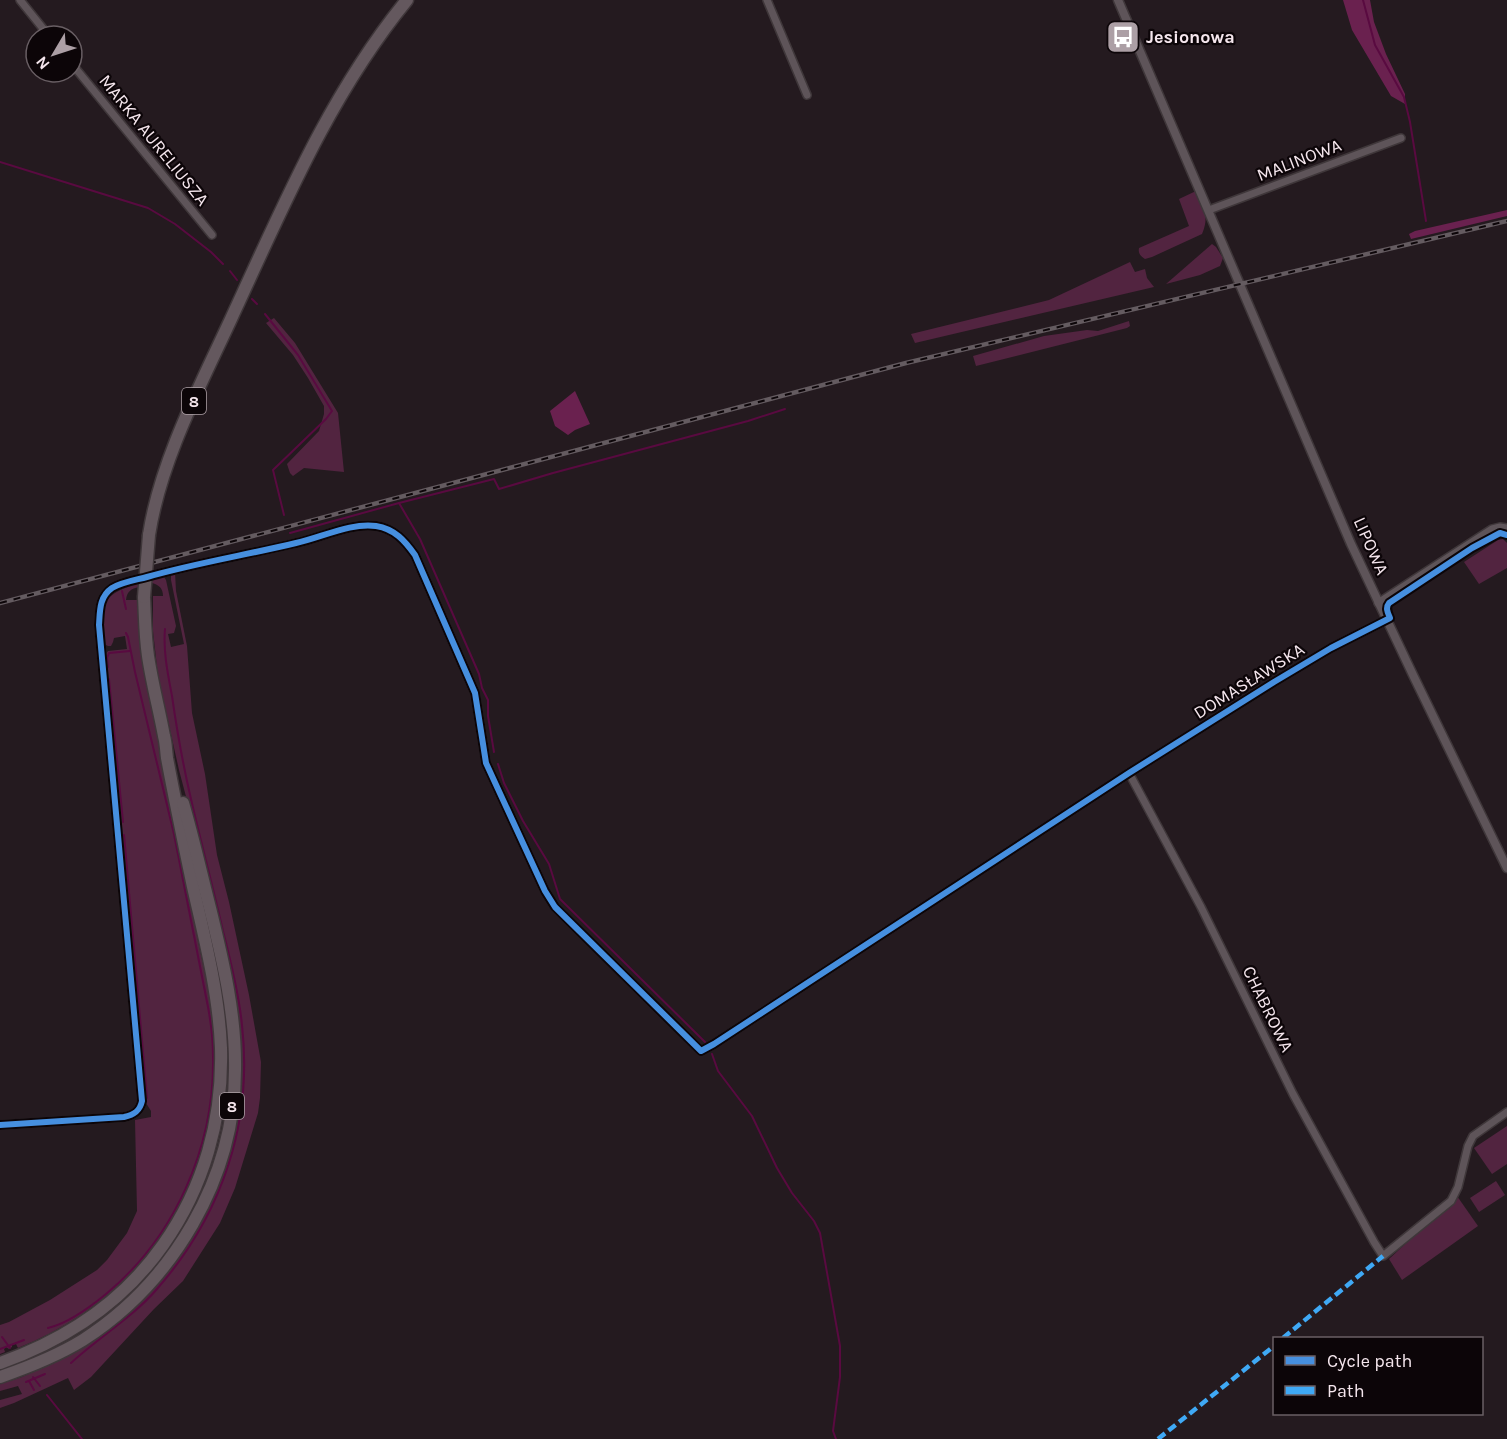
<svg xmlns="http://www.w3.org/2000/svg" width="1507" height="1439" font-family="Karla,sans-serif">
<rect width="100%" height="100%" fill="#241a1f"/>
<g fill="#522440">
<path d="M 1196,191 C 1203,209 1210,215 1202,234 L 1152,257 L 1145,259 C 1140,256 1138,253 1139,248 L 1189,226 L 1179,199 Z"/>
<polygon points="1212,244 1216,247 1223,258 1220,266 1200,275 1166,284"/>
<polygon points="1130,262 1135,272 1145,269 1147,278 1154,287 915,343 911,334 1049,300"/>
<polygon points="274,318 295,343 338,413 344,472 304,468 293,476 290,473 287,464 319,431 324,414 324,406 308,378 293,355 266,323"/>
<polygon points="1129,321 1130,326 1127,328 976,366 973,356 1044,336 1087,330 1098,331"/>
<polygon points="1503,539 1507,543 1507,568 1479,584 1464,562 1498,540"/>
<path d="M 175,572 L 176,591 L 187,646 L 192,713 L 205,774 L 217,855 L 229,902 L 249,995 L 261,1062 L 260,1098 L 258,1113 L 235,1188 L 220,1223 L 183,1281 L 154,1309 L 91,1377 L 74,1390 L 68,1378 L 14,1403 L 0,1408 L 0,1400 L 22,1394 L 18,1386 L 0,1391 L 0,1384 L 22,1377 L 67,1356 L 148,1293 L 165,1274 L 184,1249 L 208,1207 L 220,1180 L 230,1148 L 236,1116 L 240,1090 L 241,1063 L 215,907 L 179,770 L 158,676 L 153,631 L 153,596 L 163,596 C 163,588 159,585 152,583 L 152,578 L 161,576 L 164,577 L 166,580 L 176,626 L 174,633 L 168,634 L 171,647 L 184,644 L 171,580 L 171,574 Z"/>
<path d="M 138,583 L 139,587 C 131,589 127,591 126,600 L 138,600 C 139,658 153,713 165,770 C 176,822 185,874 195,926 C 201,957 209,988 213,1019 C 222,1099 203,1178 157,1243 C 121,1291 73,1326 18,1348 L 16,1344 L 12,1345 L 12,1347 L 9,1349 L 6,1347 L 4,1349 L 5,1352 L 0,1354 L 0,1325 L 9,1322 L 50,1300 L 97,1270 L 107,1260 L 127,1233 L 137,1211 L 135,1120 L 151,1117 L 151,1111 L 146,1103 L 105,655 L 108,651 L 127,649 L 125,636 L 114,638 L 113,642 L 111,646 L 108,646 L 104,644 C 101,604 98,597 138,583 Z"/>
<polygon points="1507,1126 1507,1164 1492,1174 1474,1148"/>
<polygon points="1496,1181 1505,1195 1479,1212 1470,1198"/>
<polygon points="1457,1196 1478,1226 1402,1280 1389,1259"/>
</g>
<g fill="#6a214f">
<polygon points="1343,0 1370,0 1374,22 1386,54 1405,94 1405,104 1391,96 1352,30"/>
<polygon points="1507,210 1507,216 1411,239 1409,234 1415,231"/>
<polygon points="575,391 590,424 575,430 568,435 555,426 550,411"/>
</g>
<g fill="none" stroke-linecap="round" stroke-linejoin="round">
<g stroke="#590a40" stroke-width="2">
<polyline points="1363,0 1375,45 1404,97 1410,122 1426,221"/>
<polyline points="0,162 148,208 175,224 211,252 223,264"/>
<polyline points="230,271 237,280"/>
<polyline points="252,299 257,304"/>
<polyline points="265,314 298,355 332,411 326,419 273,470 284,515"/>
<polyline points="399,503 494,479 499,489 553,473 748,421 785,409"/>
<polyline points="290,533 399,503 420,539 479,674 482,688 488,700 488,716 494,752"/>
<polyline points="122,591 126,609"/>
<polyline points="108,667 107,658 109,653 130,651"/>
<polyline points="109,679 123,822"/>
<polyline points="498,764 504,783 523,821 549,864 560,899 706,1043"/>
<polyline points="124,835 147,1098"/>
<polyline points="712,1054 718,1071 752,1116 777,1168 792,1193 814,1221 820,1233 840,1346 840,1377 833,1431 836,1439"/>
<path d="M 48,1328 C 69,1323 89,1308 106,1294 C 175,1237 215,1146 213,1056 C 213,1040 211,1023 208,1007 L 174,834 L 135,672 L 128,637 L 126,633"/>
<polyline points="2,1337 10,1348"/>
<polyline points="0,1349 24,1340"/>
<path d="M 71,1363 C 99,1337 132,1318 157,1289 C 222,1215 253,1123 242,1025 C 239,994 231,962 223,931 C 213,887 201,843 191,799 C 183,765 177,731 172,696 C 168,675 163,651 165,629"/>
<polyline points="33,1377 40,1386"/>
<polyline points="29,1381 34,1390"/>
<polyline points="26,1382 45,1374"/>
<polyline points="47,1395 82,1439"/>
</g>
<g stroke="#3f373a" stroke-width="10">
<g id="minor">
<polyline points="20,0 49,36"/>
<polyline points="767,0 807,95"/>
<polyline points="72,64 212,235"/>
<polyline points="1209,210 1401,138"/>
<polyline points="1378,603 1492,529 1500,527 1507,528"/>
<polyline points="1129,773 1201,907 1293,1094 1374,1242 1383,1256 1451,1201 1458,1187 1468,1146 1473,1136 1507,1112"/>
<path d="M 0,1125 L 124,1117 C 134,1115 140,1111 142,1101 L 99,625 C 100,611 99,597 112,588 C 122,582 136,580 147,577 C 196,563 246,555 296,543 C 320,538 352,522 376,526 C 395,529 405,541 415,555 L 475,693 L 486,763 L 545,891 L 555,907 L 701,1051 L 714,1044 L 1129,773 L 1274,682 L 1331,648 L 1386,620"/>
</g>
</g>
<g stroke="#3f373a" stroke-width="11">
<polyline id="tertiary" points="1118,0 1351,544 1413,675 1507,868"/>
</g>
<g stroke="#3f373a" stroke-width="15">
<g id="trunk">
<path d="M 149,535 C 160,462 200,386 231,319 C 282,209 329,95 407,0"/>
<path d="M 0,1363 C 65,1340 123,1302 163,1245 C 204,1187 223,1119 221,1048 C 219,995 205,939 193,887 C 184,844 175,801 167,758 C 166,751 166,743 164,736 C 159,709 152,683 148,656 C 145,636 145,616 144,597"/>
<path d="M 0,1377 C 29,1367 57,1356 83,1340 C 173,1282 235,1178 235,1070 C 236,1015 223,961 210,908 C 201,873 193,837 183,803"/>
</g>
</g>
<use href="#minor" stroke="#5e5459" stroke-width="7"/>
<use href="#tertiary" stroke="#5e5459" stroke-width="8"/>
<use href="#trunk" stroke="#64585e" stroke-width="12"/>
<g stroke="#645b60" stroke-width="4.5">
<polyline id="rail" points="0,603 906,363 1507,221"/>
</g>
<use href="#rail" stroke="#0c0508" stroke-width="2" stroke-dasharray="7" stroke-linecap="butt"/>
<g stroke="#3f373a" stroke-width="15" stroke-linecap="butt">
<polyline id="trunk-bridge" points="144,597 149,535"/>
</g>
<use href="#trunk-bridge" stroke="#64585e" stroke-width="12"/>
<g stroke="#3fa9f5" stroke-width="4.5" stroke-dasharray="9 4.5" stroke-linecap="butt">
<polyline points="1283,1338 1383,1256"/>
<polyline points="1158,1439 1274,1346"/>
</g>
<g stroke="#0c0508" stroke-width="10">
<path id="cycleway" d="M 0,1125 L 124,1117 C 134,1115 140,1111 142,1101 L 99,625 C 100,611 99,597 112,588 C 122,582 136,580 147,577 C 196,563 246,555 296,543 C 320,538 352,522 376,526 C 395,529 405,541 415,555 L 475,693 L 486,763 L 545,891 L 555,907 L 701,1051 L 714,1044 L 1129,773 L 1274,682 L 1331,648 L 1390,618 C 1388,613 1385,608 1389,603 L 1472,548 L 1500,533 L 1507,535"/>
</g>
<use href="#cycleway" stroke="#468fdf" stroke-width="6"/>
</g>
<defs>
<g id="bus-square" transform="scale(1.725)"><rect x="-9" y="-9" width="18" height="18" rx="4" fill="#ac9fa5" stroke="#0c0508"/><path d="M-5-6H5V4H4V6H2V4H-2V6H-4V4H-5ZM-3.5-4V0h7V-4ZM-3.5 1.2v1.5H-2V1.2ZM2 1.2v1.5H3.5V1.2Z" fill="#fff"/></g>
</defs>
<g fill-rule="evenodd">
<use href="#bus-square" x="1123" y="37"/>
</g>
<g text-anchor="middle" stroke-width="4.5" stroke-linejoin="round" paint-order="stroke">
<g fill="#0c0508" stroke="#afa2a8" stroke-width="1.5">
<rect x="182" y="388" width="24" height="26" rx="4.5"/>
<rect x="220" y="1093" width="24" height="26" rx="4.5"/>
</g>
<g font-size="16" font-weight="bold" fill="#f5e6ed">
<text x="194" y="407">8</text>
<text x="232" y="1112">8</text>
</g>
<g font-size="18" font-weight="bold" fill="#f5e6ed" stroke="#0c0508" text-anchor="start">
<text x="1146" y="43">Jesionowa</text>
</g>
<g font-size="18" fill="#f5e6ed" stroke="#0c0508">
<text transform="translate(154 140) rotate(51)" y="6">MARKA AURELIUSZA</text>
<text transform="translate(1299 160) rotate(-21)" y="6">MALINOWA</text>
<text transform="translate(1371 546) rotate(66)" y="6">LIPOWA</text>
<text transform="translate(1249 681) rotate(-32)" y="6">DOMASŁAWSKA</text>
<text transform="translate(1268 1009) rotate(64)" y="6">CHABROWA</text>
</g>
</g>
<rect x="1273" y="1337" width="210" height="78" fill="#0c0508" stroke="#695f64" stroke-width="1.5"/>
<rect x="1285" y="1356" width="30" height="9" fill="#468fdf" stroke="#695f64" stroke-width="1.5"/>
<text x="1327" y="1367" font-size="18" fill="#f5e6ed">Cycle path</text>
<rect x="1285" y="1386" width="30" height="9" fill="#3fa9f5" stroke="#695f64" stroke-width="1.5"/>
<text x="1327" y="1397" font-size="18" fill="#f5e6ed">Path</text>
<g transform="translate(54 54) rotate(231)"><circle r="28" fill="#0c0508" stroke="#695f64" stroke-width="1.5"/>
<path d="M0-4.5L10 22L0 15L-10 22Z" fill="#ac9fa5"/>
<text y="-9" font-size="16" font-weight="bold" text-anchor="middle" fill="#f5e6ed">N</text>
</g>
</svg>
